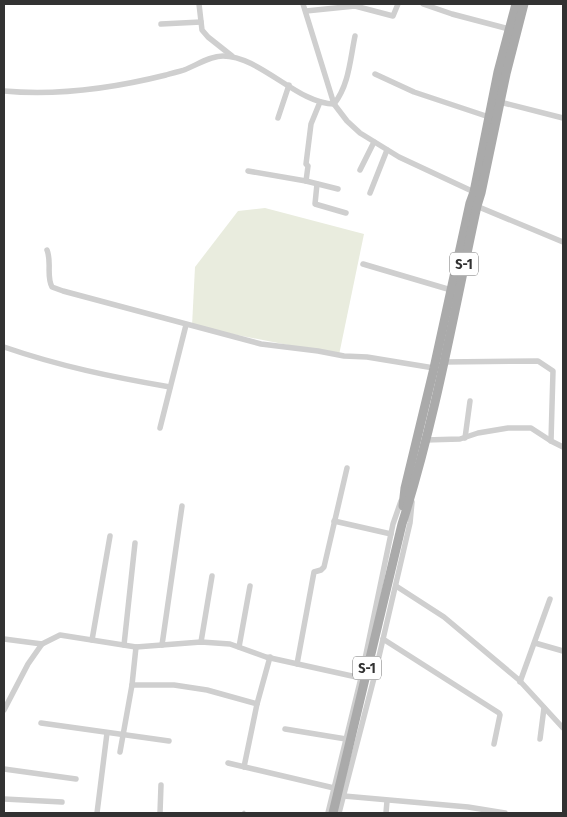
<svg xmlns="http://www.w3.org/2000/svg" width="567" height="817" font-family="'Fira Sans Condensed',sans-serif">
<rect width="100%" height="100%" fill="#fff"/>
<polygon fill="#e9ecde" points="265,208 364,234 339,355 192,326 195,267 238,211"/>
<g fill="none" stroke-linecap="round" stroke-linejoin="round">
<polyline stroke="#cfcfcf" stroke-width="3" points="243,813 244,812"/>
<g stroke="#cfcfcf" stroke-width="5.5">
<polyline points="199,4 202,30 208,37 232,56"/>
<polyline points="303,4 334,104 347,121 360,133 399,157 474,192"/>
<polyline points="423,4 452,14 509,29"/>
<polyline points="306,11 355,6 393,16 398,4"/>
<polyline points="161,24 201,22"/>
<polyline points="375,74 414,92 492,118"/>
<path d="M 4,91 C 58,96 114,88 166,75 C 172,73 178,72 184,70 C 197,65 210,56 223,56 C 260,56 298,104 334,104 C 349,85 350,60 355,36"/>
<polyline points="500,102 563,118"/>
<polyline points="278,118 289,85"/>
<polyline points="360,170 374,142"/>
<polyline points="248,171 306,181 338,189"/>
<polyline points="306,181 308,166 306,164 311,124 320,102"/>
<polyline points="317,184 315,204 346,213"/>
<polyline points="370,193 387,150"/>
<polyline points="474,205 563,242"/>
<path d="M 47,250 C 52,262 46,276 52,287 L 63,291 L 261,344 L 318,351 L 344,356 L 367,357 L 434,368"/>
<polyline points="363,264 451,290"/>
<path d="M 4,347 C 59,366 112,377 170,387"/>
<polyline points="444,362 538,361 553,371 551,441"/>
<polyline points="160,428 186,325"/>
<polyline points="465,438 470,401"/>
<polyline points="425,440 460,439 478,433 508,428 531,428 551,441 563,447"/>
<polyline points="334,521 391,534"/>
<polyline points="396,586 444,617 519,680 563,728"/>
<polyline points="4,639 42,644 60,635 136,647 201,642 230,644 266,657 361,678"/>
<polyline points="383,639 499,713 500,715 494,744"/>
<polyline points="92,640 110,536"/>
<polyline points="201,642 212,576"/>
<polyline points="535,643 563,651"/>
<polyline points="124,645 135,543"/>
<polyline points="162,645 182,506"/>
<polyline points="239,647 250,586"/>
<polyline points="297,664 314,572 321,570 324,567 347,468"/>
<polyline points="520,682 550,599"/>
<polyline points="132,685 174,685 207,690 257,704"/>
<polyline points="4,710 28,664 42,644"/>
<polyline points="41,723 169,741"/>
<polyline points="285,729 346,739"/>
<polyline points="540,739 544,708"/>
<polyline points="120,752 132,685 136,647"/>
<polyline points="228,763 334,788"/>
<polyline points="244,767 257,704 270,657"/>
<polyline points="4,769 76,779"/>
<polyline points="344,796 468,807 505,813"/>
<polyline points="4,799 62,802"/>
<polyline points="97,813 107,733"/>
<polyline points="160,813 161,785"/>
<polyline points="328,813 361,678 393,524 401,501"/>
<polyline points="339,813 374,678 410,523 412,502"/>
<polyline points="386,813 387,801"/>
</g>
<g stroke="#aaa" stroke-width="9">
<polyline points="403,506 405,488 434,368 470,203 474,192 498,72 516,4"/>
<path d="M 333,813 L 402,524 C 435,421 454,312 477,206 L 481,193 L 506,74 L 524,4"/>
</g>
</g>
<g text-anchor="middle" stroke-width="5" stroke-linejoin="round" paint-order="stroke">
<g fill="#fff" stroke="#707070" stroke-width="1">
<rect x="450" y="252.5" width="28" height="23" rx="4"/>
<rect x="353" y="656.5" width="28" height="23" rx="4"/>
</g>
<g font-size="14" font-weight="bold" fill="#323232">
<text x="464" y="269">S-1</text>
<text x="367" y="673">S-1</text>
</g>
</g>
<rect width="567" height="817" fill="none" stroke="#323232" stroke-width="10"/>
</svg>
